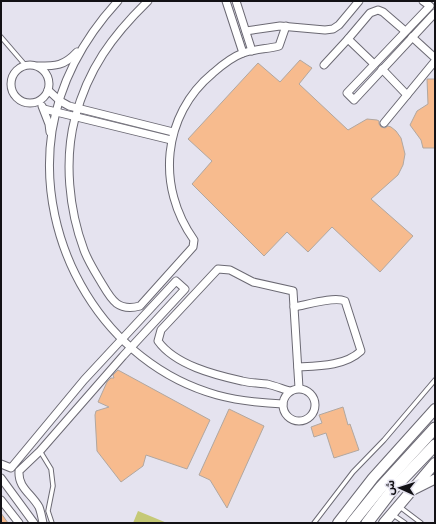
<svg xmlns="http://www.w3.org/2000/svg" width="436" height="524" font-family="'DM Sans','Noto Sans Arabic',sans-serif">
<rect width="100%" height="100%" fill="#e5e3ef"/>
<polygon fill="#c5c976" points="138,511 167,523 133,523"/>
<g fill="#f7bb8e" stroke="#b1a7a0">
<polygon points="300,60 312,68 299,84 348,130 367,119 377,120 379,121 379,124 381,127 385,128 388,126 391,127 396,131 401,138 405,154 403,165 398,175 371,199 413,236 380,272 332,227 308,252 287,232 264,256 192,184 212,161 188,139 258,63 280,82"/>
<polygon points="427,79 435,79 435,148 423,148 421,140 410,125 417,111 428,104"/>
<polygon points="118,370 210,420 187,469 146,455 143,466 121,482 97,451 95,415 96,411 109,407 98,402 107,382 111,378 114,378 113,375"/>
<polygon points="343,407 348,425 350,424 359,450 334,458 326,433 314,437 311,427 322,423 319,415"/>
<polygon points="229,409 264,426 227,508 210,480 199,475"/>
<polygon points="1,513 8,523 1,523"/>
</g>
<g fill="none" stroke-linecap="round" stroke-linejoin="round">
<g stroke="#6b6973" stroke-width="5.5">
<g id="service">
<polyline points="1,37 26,66"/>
<polyline points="40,451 51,469 53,486 48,511 52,523"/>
<polyline points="400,507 421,523"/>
<polyline points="392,514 405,523"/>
<polyline points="314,523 353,472 384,440 435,380"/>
</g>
</g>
<g stroke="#6b6973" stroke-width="9">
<g id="minor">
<path d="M 118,1 C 84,38 60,82 52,131 C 35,244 105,364 217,395 C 239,401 260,403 283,404"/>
<path d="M 148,1 C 112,36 88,69 75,118 C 64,160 69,210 84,250 C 88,261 95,272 101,282 C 111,299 117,312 140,306 L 193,247 L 194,240 C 156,187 162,115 213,73 C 222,65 232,57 243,53 C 255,49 268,49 279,46 L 286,26"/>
<polyline points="226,1 243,53"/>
<polyline points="236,1 252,51"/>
<polyline points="423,1 430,6 347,93 354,100 435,13"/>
<polyline points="246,31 280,26 325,30 333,29 339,25 359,1"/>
<polyline points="412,37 435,58"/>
<polyline points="348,39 370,13 378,10 383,12 405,31"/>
<polyline points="324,65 348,39 374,64"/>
<circle cx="30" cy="84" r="19"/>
<path d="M 38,66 C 56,66 64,66 77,52"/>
<polyline points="382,69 407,95"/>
<polyline points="48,90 60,101 69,106 173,132"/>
<polyline points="42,106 49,124 50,132"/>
<polyline points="44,109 171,140"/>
<polyline points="384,123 435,61"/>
<path d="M 294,307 C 306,305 334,296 345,301 L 361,351 C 345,366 319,366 298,367"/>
<circle cx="299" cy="405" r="16"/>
<path d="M 290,391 C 283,389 275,386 267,384 C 259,383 250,383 242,381 C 215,375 175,365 158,341 L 161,330 L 218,269 L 230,270 L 253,282 L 293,291 L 299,388"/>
<path d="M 1,464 L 11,468 L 84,380 L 176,281 L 185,289 L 123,356 L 40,451 L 19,471 C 18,488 31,493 39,507 C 41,512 42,518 43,523"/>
<polyline points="1,478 34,523"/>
<polyline points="1,500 19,523"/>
</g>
</g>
<g stroke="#6b6973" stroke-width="11">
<polyline id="tertiary" points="413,490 435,479"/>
</g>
<g stroke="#6b6973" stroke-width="12">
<g id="secondary">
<polyline points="338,523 373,478 435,409"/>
<polyline points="384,523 435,463"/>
</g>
</g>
<g stroke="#6b6973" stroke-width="13">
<g id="primary">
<polyline points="352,523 381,487 435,428"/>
<polyline points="367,523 393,489 435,445"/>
</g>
</g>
<use href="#service" stroke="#fff" stroke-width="3.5"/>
<use href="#minor" stroke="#fff" stroke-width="7"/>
<use href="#tertiary" stroke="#fff" stroke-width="9"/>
<use href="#secondary" stroke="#fff" stroke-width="10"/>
<use href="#primary" stroke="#fff" stroke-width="11"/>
</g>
<rect width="436" height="524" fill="none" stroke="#121115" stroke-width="4"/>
<g transform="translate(400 488) rotate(273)" stroke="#e5e3ef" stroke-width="3" paint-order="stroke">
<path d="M0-3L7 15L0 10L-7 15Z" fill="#121115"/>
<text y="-6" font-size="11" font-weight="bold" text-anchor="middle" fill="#121115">ش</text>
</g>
</svg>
